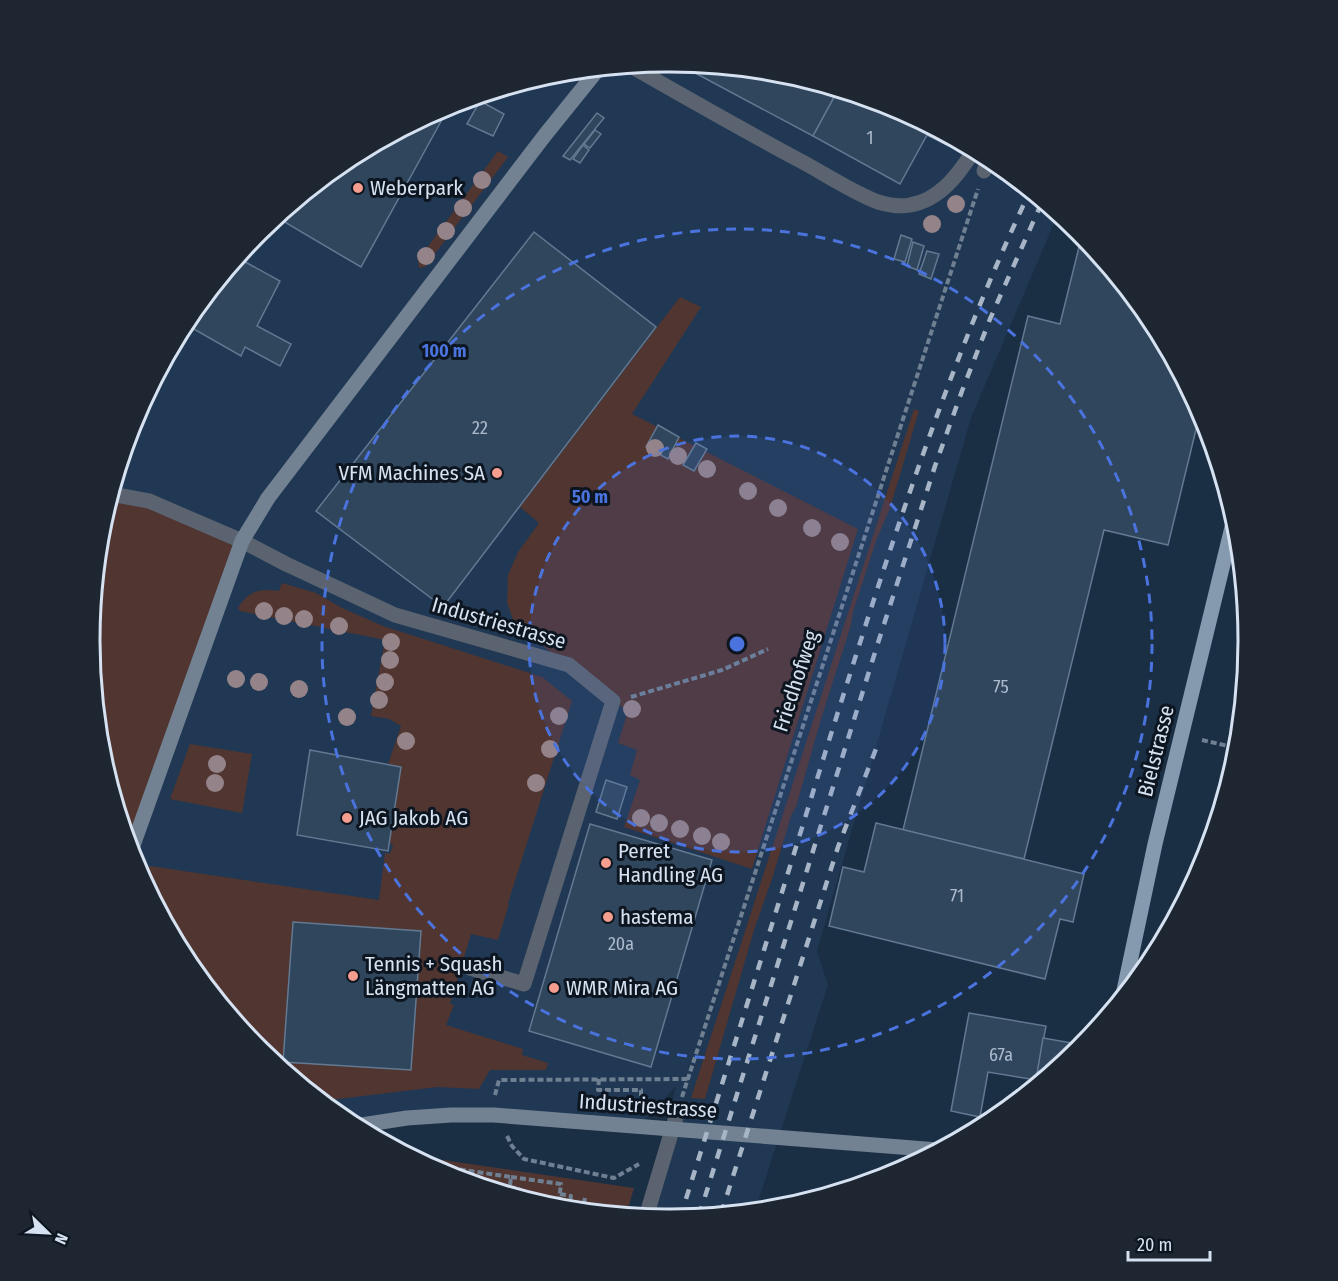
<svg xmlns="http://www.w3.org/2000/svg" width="1338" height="1281" font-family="'Fira Sans Condensed',sans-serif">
<rect width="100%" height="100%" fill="#1a2e44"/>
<polygon fill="#203853" points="669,62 782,73 891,106 991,159 1058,214 971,418 817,951 828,985 755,1211 669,1219 640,1217 676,1086 639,1126 494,1115 355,1126 347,1122 259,1050 187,962 134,862 131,851 111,494 134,419 188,319 260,231 348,159 448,105 556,73"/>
<g fill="#503531">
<polygon points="498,151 508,157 425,267 419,268 418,260"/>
<polygon points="680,297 701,307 632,414 858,529 752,869 624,827 640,780 630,775 637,750 618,743 628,711 613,701 520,628 514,622 507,603 508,575 518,552 539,523 520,507"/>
<polygon points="914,409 919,411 890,508 876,541 853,612 851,625 821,719 796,807 791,816 773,876 754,930 705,1099 691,1098"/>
<polygon points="111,494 242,541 131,851 101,753 90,640 101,527"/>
<path d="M 282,583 L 316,593 L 342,608 L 383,626 L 542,677 L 572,701 L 508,903 L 509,904 L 498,940 L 471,934 L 450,1004 L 454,1005 L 446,1025 L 523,1049 L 522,1055 L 548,1063 L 546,1070 L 490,1070 L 479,1089 L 437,1087 L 322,1101 L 259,1050 L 187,962 L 144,881 L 150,866 L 379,900 L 385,853 L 390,854 L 393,845 L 389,843 L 401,767 L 388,764 L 401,726 L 389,719 L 371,716 L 385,640 L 240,611 L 238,608 C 248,591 260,588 279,591 Z"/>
<polygon points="190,744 252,754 242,813 170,799"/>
<polygon points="422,1157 634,1188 626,1215 556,1208 447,1175 421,1161"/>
</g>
<g fill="#30465d" stroke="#627992" stroke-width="1.5">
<polygon points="684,63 782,73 838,90 813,136 682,66"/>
<polygon points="838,90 891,106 949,137 945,144 927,135 900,184 813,136"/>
<polygon points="480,101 504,114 493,136 467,124"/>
<polygon points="450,105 361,267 276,217 348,159"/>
<polygon points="597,113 604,118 570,160 563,156"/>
<polygon points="595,130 601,134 590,148 584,144"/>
<polygon points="583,145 589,150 580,163 573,159"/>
<polygon points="534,232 656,327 443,607 316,511"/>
<polygon points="901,235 912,239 905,262 894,259"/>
<polygon points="1082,235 1151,319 1200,413 1168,545 1104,530 1024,859 903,830 1028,316 1060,324"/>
<polygon points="913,242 924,246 917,270 907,266"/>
<polygon points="927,251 939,254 931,279 919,274"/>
<polygon points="238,258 280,281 257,326 291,344 280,366 245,347 241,356 185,324"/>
<polygon points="658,425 679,437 668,459 646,447"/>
<polygon points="696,443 707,449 694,471 683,465"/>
<polygon points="310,750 401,767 388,851 297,835"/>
<polygon points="606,780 627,787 617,819 596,812"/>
<polygon points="876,823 1084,874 1073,922 1060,919 1045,979 829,926 843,867 864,872"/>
<polygon points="590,824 712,860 651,1067 529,1031"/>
<polygon points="293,922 421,931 411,1070 283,1062"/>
<polygon points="969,1013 1046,1026 1036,1080 988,1072 980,1117 951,1111"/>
<polygon points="1043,1038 1078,1044 1077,1051 1040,1081 1036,1080"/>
</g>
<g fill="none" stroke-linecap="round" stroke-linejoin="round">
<g stroke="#708093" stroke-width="4" stroke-dasharray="6 3" stroke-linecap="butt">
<polyline points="631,697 722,670 768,649"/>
<polyline points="1202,740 1237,748"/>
<polyline points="599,1079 598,1090 641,1090 641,1101"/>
<polyline points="495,1095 499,1080 688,1079"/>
<polyline points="682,1097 978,189"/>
<polyline points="507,1136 512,1146 524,1159 614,1178 639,1164"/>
<polyline points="448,1176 450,1168 511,1177 509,1194"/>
<polyline points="511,1177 561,1184 558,1208"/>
<polyline points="510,1187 519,1189 518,1197"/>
<polyline points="560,1194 571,1196 569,1210"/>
<polyline points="582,1211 585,1198"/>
</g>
<g stroke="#5a636f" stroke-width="15">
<path d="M 629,65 C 685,97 741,129 797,159 C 824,173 850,191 878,202 C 888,205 900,207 910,205 C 940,200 959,174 974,150"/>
<polyline points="984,171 989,158"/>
<polyline points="242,541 286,564 395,615 569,665 613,701 524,984 470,968"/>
</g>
<g stroke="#5a636f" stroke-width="15">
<polyline points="111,494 149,501 242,541"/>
<polyline points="646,1217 676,1117"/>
</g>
<g stroke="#728293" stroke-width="15">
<polyline points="131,851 242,541 268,498 545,135 599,68"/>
<polyline points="355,1126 407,1118 451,1115 494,1115 938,1150"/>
</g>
<polyline stroke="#8599af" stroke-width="15" points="1123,995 1155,844 1234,519"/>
<g stroke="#a7b5c6" stroke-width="4.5" stroke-dasharray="10 10" stroke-linecap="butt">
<polyline points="721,1214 838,847 879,741"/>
<polyline points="699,1216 877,646 935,466 962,391 990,319 1042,202"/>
<path d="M 680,1218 C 729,1062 778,906 826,750 C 886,560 945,371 1030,191"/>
</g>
</g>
<g fill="#948388">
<circle cx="482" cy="180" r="9"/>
<circle cx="956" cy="204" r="9"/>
<circle cx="463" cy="208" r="9"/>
<circle cx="932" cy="224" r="9"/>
<circle cx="446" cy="231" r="9"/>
<circle cx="426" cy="256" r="9"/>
<circle cx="655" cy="448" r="9"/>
<circle cx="678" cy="456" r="9"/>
<circle cx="707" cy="469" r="9"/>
<circle cx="748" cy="491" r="9"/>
<circle cx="778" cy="508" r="9"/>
<circle cx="812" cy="528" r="9"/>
<circle cx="840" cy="542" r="9"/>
<circle cx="264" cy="611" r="9"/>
<circle cx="284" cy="616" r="9"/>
<circle cx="304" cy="619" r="9"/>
<circle cx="339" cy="626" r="9"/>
<circle cx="391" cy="642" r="9"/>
<circle cx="390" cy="660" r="9"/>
<circle cx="236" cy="679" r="9"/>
<circle cx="259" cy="682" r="9"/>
<circle cx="385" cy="682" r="9"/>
<circle cx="299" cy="689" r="9"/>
<circle cx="379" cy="700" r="9"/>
<circle cx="632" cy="709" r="9"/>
<circle cx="559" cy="716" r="9"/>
<circle cx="347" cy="717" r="9"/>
<circle cx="406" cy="741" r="9"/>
<circle cx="550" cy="749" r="9"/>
<circle cx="217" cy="764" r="9"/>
<circle cx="215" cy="783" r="9"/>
<circle cx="536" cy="783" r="9"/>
<circle cx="641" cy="818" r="9"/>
<circle cx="659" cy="823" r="9"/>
<circle cx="680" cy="829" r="9"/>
<circle cx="702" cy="836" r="9"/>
<circle cx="721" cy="842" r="9"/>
</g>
<circle cx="737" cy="644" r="208" fill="#4b73de" fill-opacity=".12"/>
<g fill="none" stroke="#4b73de" stroke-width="3" stroke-dasharray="10 8">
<circle cx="737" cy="644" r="208"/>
<circle cx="737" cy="644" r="415"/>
</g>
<g fill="#f59d8e" stroke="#0d1620" stroke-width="2">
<circle cx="358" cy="188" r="6"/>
<circle cx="497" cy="473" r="6"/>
<circle cx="347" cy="818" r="6"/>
<circle cx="606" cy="863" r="6"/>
<circle cx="608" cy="917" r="6"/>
<circle cx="353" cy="976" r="6"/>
<circle cx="554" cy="988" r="6"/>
</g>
<g text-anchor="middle" stroke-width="6" stroke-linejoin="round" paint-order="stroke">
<g font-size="18" fill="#acbbcc">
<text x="870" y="144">1</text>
<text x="480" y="434">22</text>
<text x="1001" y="693">75</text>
<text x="957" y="902">71</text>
<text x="621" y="950">20a</text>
<text x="1001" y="1061">67a</text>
</g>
<g font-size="21" fill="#d6e2f1" stroke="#0d1620" text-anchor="start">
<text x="370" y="195">Weberpark</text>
<text x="485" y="480" text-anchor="end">VFM Machines SA</text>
<text x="359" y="825">JAG Jakob AG</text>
<text x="618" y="858">Perret<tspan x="618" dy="24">Handling AG</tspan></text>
<text x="620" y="924">hastema</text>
<text x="365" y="971">Tennis + Squash<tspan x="365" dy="24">Längmatten AG</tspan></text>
<text x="566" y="995">WMR Mira AG</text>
</g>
<g font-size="21" fill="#d6e2f1" stroke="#0d1620">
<text transform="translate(499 623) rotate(16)" y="7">Industriestrasse</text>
<text transform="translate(796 681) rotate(-72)" y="7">Friedhofweg</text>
<text transform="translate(1156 751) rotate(-76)" y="7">Bielstrasse</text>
<text transform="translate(648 1106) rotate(4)" y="7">Industriestrasse</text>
</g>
</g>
<path d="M0 0H1338V1281H0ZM668 72H670A568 568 0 0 1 1238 640V641A568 568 0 0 1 670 1209H668A568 568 0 0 1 100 641V640A568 568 0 0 1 668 72Z" fill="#1d2631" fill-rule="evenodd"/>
<path fill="none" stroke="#d6e2f1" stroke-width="3" d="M668 72H670A568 568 0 0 1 1238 640V641A568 568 0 0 1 670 1209H668A568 568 0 0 1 100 641V640A568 568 0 0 1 668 72Z"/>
<circle cx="737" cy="644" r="9" fill="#4b73de" stroke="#0d1620" stroke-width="3"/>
<g font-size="18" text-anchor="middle" font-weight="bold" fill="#4b73de" stroke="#0d1620" stroke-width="6" stroke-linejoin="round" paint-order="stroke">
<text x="444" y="357">100 m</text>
<text x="590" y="503">50 m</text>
</g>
<g transform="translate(48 1233) rotate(114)" stroke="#0d1620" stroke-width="4.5" paint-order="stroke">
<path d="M0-4.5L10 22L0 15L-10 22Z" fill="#d6e2f1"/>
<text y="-9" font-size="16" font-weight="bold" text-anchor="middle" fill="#d6e2f1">N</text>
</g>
<path d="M1128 1251v9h82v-9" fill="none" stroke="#d6e2f1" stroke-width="3"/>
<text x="1137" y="1251" font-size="18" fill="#d6e2f1" stroke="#0d1620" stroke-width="4.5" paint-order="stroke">20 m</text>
</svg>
